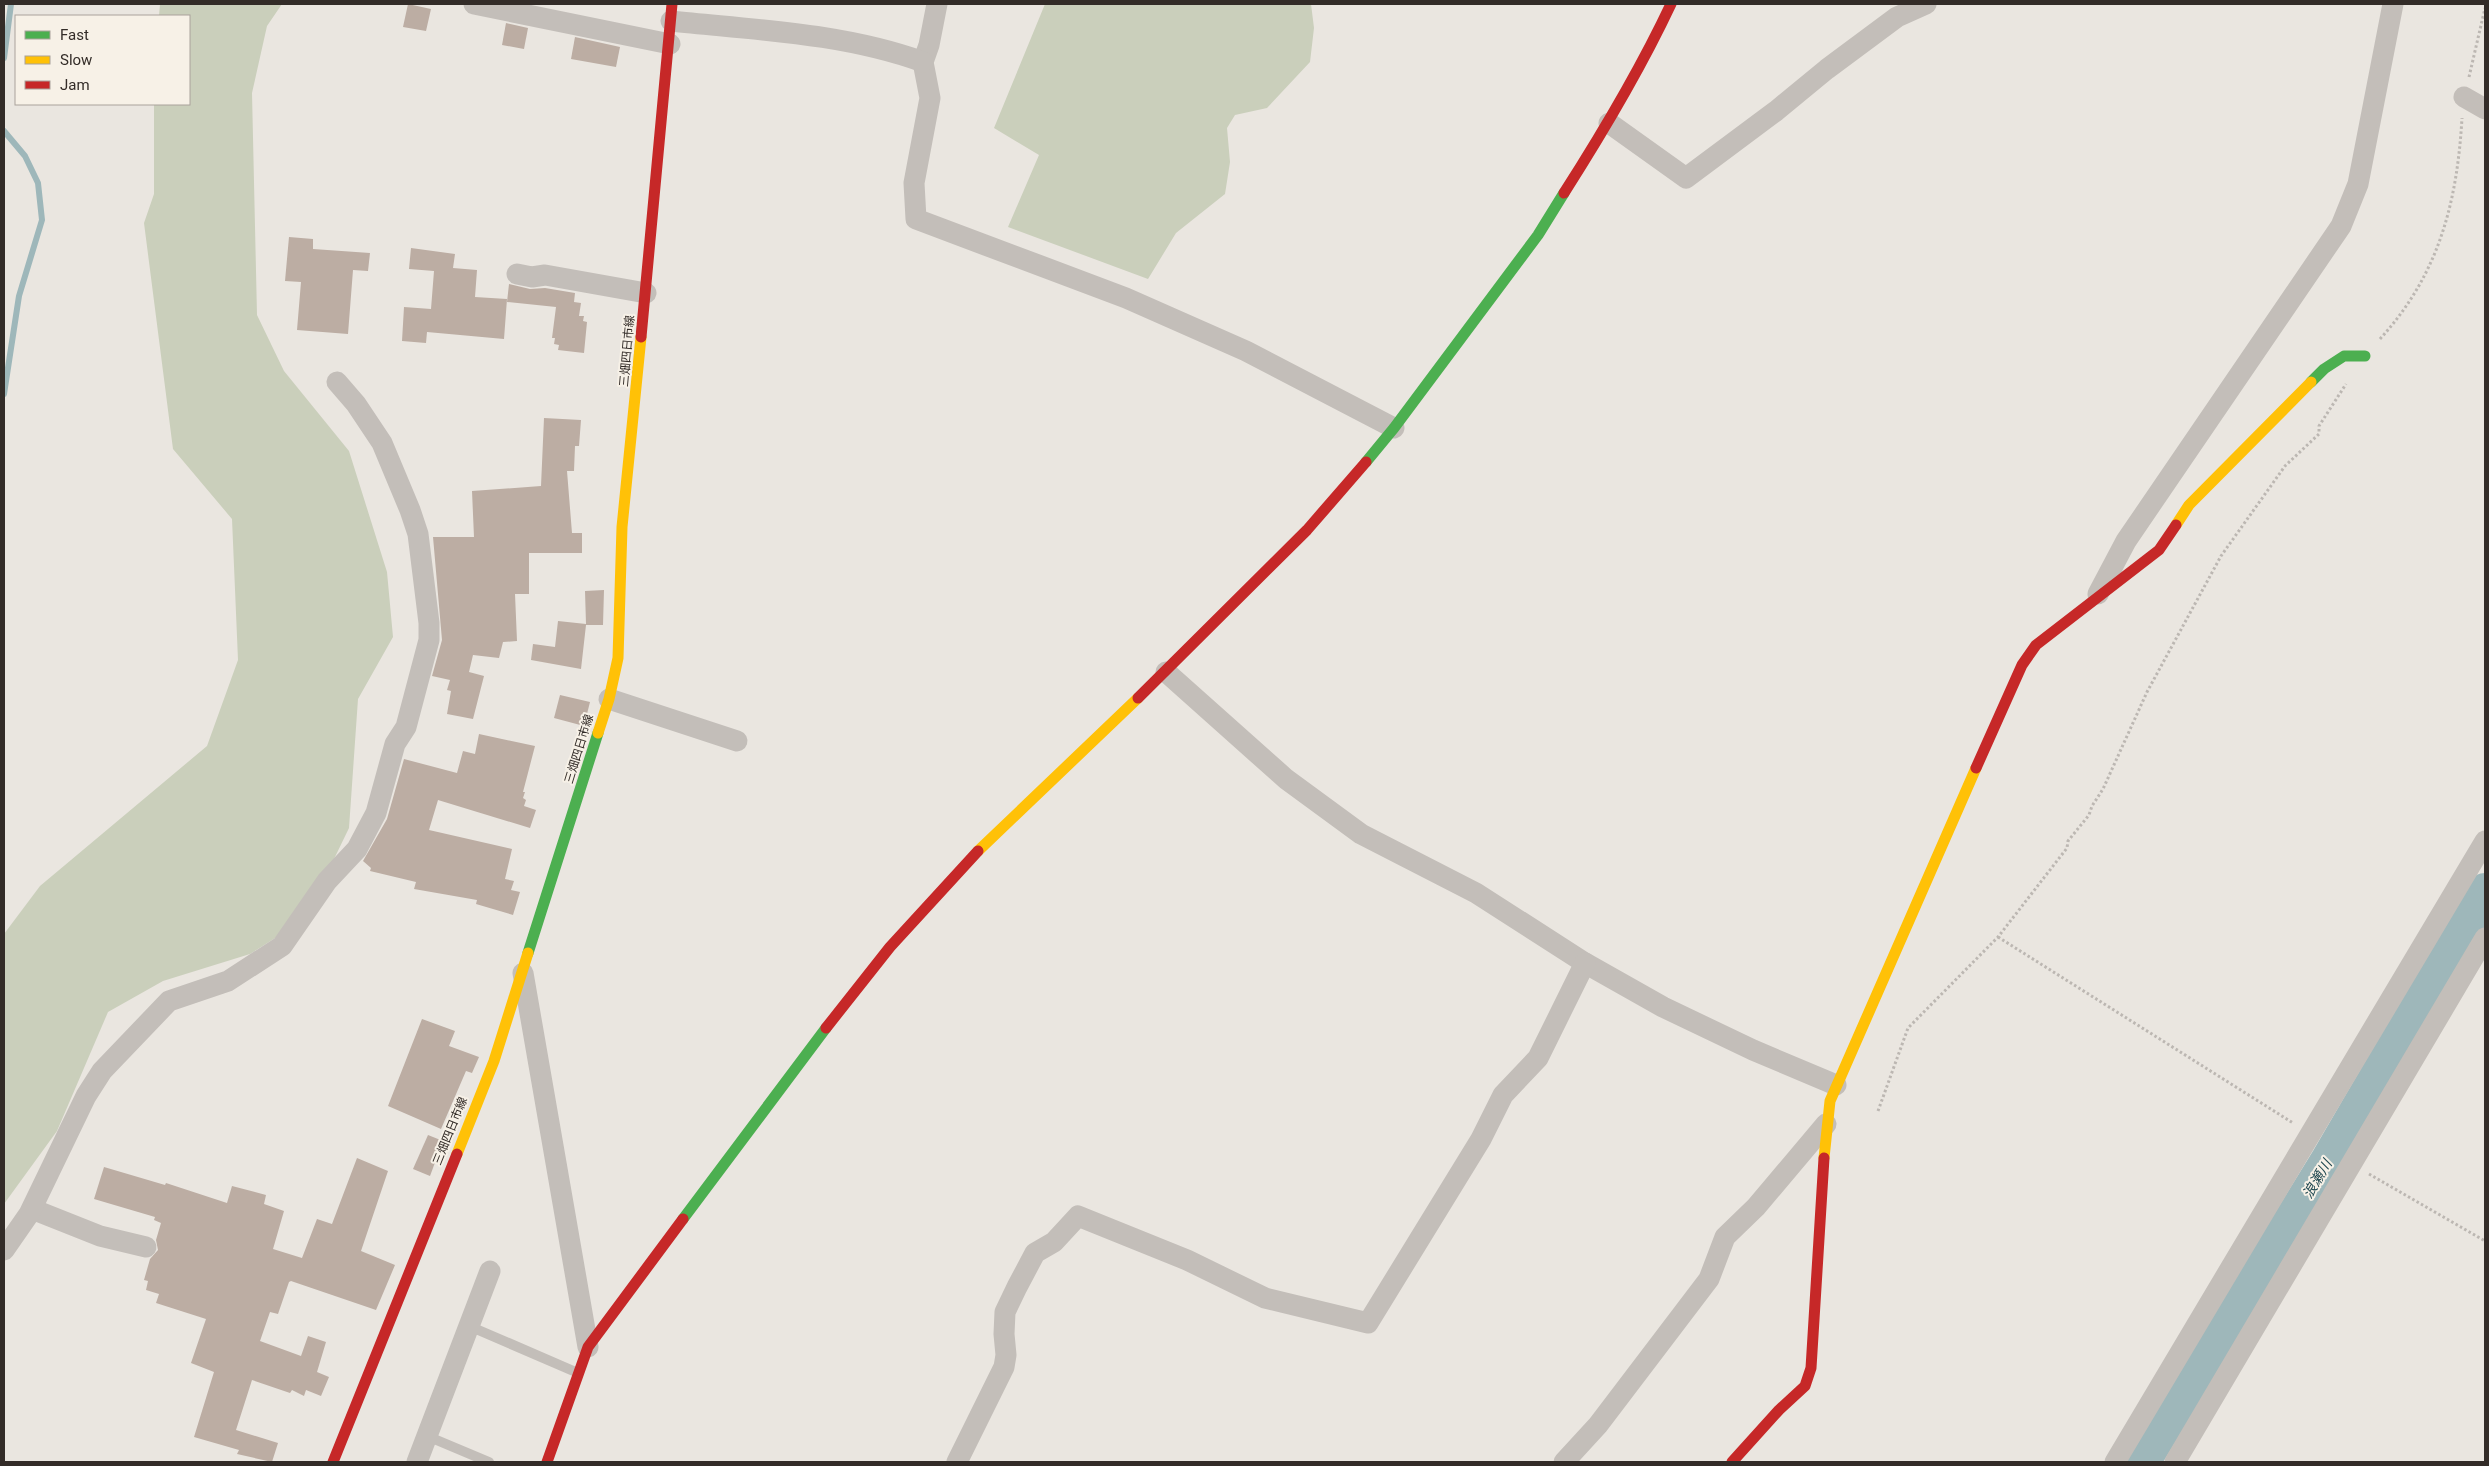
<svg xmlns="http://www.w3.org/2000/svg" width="2489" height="1466" font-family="Roboto,'Noto Sans JP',sans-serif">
<rect width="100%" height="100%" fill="#eae6e0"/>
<g fill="#cacfbb">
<polygon points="160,4 282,4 267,26 252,93 257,315 284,371 349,451 387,572 393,637 358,699 349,828 305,919 250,954 163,981 108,1012 57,1131 4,1204 4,934 40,886 207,746 238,660 232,519 173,449 144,223 154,194 154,104 189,104 189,16 159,16"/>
<polygon points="1045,4 1311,4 1314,28 1310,62 1267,108 1235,115 1227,128 1230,162 1225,194 1176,233 1148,279 1008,227 1039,155 994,128"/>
</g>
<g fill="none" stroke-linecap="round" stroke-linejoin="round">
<g stroke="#9eb7ba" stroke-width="6">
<polyline points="4,58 11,4"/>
<polyline points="4,131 25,156 38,183 42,220 19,296 4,394"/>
</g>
<polyline stroke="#9eb7ba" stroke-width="36" points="2142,1462 2328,1161 2485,891"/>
</g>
<g fill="#bcada3">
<polygon points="408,4 431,9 426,31 403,27"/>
<polygon points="506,23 528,28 524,49 502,45"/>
<polygon points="575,37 620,47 616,67 571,59"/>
<polygon points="289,237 313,239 313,249 370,253 368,271 353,270 348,334 297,330 301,282 285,281"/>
<polygon points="411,248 455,254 453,268 477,270 475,297 507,299 504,339 427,332 426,343 402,341 404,307 431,309 434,271 409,269"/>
<polygon points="509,284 530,289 545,288 575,293 574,302 581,303 579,316 584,316 583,321 587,322 584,353 558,350 559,345 554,344 555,338 552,338 556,307 507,302"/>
<polygon points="544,418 581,420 579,446 575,446 574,471 567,471 572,533 582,533 582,553 529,553 529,594 515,594 517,641 503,642 499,658 473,655 469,672 484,676 473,719 447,714 451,691 447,690 450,680 432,676 442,640 433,537 474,537 472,491 541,486"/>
<polygon points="604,590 603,625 586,625 581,669 531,660 533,644 555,647 558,621 586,624 585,591"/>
<polygon points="560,695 590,702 584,726 554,718"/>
<polygon points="479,734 535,746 523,792 525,792 523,798 526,800 524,806 536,810 530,828 438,800 429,830 512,849 505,879 514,881 511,890 520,892 513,915 476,904 477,900 414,889 416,882 370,871 371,868 363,861 387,819 404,759 457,773 463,751 475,754"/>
<polygon points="422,1019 455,1031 449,1046 479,1057 472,1073 466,1071 441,1129 388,1106"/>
<polygon points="428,1135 443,1141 430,1176 413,1169"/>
<polygon points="357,1158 388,1171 361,1251 395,1265 376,1310 291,1281 289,1282 278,1314 270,1312 260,1341 301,1356 308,1336 326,1342 317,1372 329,1377 321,1396 306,1390 304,1396 292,1390 290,1393 252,1380 236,1430 278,1443 272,1462 237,1454 239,1450 194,1437 214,1372 191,1363 206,1319 156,1303 159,1294 146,1290 148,1281 144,1280 150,1259 158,1250 156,1240 161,1223 154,1220 155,1217 94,1199 104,1167 165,1185 166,1183 227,1203 232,1186 266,1195 264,1204 284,1211 273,1249 302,1258 317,1219 332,1224"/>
</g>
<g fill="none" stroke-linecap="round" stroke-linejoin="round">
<g stroke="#bcb7b2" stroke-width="3" stroke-dasharray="2.5 2.5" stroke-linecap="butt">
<polyline points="2469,77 2485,8"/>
<path d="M 2380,339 C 2439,274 2457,203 2462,118"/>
<polyline points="1998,937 2293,1123"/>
<polyline points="1878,1111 1908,1028 1998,937 2067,848 2068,841 2089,815 2092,806 2103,789 2147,692 2221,556 2285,466 2319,434 2319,426 2346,384"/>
<polyline points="2369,1174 2485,1241"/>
</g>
<g stroke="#c3beb9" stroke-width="10">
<polyline points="469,1326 578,1373"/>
<polyline points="427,1436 489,1462"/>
</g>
<g stroke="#c3beb9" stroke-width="21">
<polyline points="474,4 670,44"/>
<polyline points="937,4 929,45 923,62 930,98 914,183 916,219 1126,298 1246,351 1394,428"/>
<path d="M 671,21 C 755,30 843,33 923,62"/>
<polyline points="2464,97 2485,109"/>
<polyline points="1609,123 1686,178 1776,111 1827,69 1897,17 1926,4"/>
<polyline points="517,274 532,277 545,275 646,293"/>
<polyline points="2098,594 2126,541 2341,226 2358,184 2393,4"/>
<polyline points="1166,672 1286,779 1361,834 1476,893 1585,963 1663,1007 1753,1050 1836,1085"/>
<polyline points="609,699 737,741"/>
<polyline points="523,973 588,1347"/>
<polyline points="32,1209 100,1236 146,1247"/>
<polyline points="4,1250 29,1214 86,1096 102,1071 169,1001 228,981 282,946 327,881 357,849 376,813 395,744 406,727 429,640 429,623 418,534 410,510 382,443 356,404 337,382"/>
<polyline points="417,1462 490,1271"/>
<polyline points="957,1462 1004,1367 1006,1355 1004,1334 1005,1312 1017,1287 1035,1253 1054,1242 1078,1216 1187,1260 1265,1298 1368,1323 1481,1139 1503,1095 1538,1058 1585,963"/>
<polyline points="1564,1462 1598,1425 1709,1279 1725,1237 1756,1207 1826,1124"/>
<polyline points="2115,1462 2485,841"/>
<polyline points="2175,1462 2485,938"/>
</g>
<g stroke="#4caf50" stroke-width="11">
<polyline points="2311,382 2324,369 2344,356 2365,356"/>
<polyline points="1366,462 1394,428 1538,235 1564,193"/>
<polyline points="528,953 598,733"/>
<polyline points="683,1219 826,1028"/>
</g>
<g stroke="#ffc107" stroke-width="11">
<polyline points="2176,525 2189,505 2311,382"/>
<polyline points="598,733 609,699 618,658 622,527 641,337"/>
<polyline points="978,851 1138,698"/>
<polyline points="457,1154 494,1061 528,953"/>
<polyline points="1824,1158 1830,1101 1976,768"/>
</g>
<g stroke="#c62828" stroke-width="11">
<path d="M 1564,193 C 1603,132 1640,70 1671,4"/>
<polyline points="641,337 672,4"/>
<polyline points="1138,698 1307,530 1366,462"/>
<polyline points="1976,768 2022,665 2036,645 2159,550 2176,525"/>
<polyline points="826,1028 890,947 978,851"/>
<polyline points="333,1462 457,1154"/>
<polyline points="547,1462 588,1347 683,1219"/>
<polyline points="1732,1462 1779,1410 1805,1386 1811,1368 1824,1158"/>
</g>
</g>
<g text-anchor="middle" stroke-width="4" stroke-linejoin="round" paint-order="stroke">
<g font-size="12" fill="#332c28" stroke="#f7f1e7">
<text transform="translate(627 351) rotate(-85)" y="4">三畑四日市線</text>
<text transform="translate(579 749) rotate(-73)" y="4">三畑四日市線</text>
<text transform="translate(450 1131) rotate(-68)" y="4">三畑四日市線</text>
</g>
<g font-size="14" font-style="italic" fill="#214951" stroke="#f7f1e7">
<text transform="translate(2317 1179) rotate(-59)" y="5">浪瀬川</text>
</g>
</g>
<rect width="2489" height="1466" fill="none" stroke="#332c28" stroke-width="10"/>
<rect x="15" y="15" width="175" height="90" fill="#f7f1e7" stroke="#a9a29b"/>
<rect x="25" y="31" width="25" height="8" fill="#4caf50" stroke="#a9a29b"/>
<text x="60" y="40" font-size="15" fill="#332c28">Fast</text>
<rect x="25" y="56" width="25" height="8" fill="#ffc107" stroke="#a9a29b"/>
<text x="60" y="65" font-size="15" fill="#332c28">Slow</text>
<rect x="25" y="81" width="25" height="8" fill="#c62828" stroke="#a9a29b"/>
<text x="60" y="90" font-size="15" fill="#332c28">Jam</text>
</svg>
